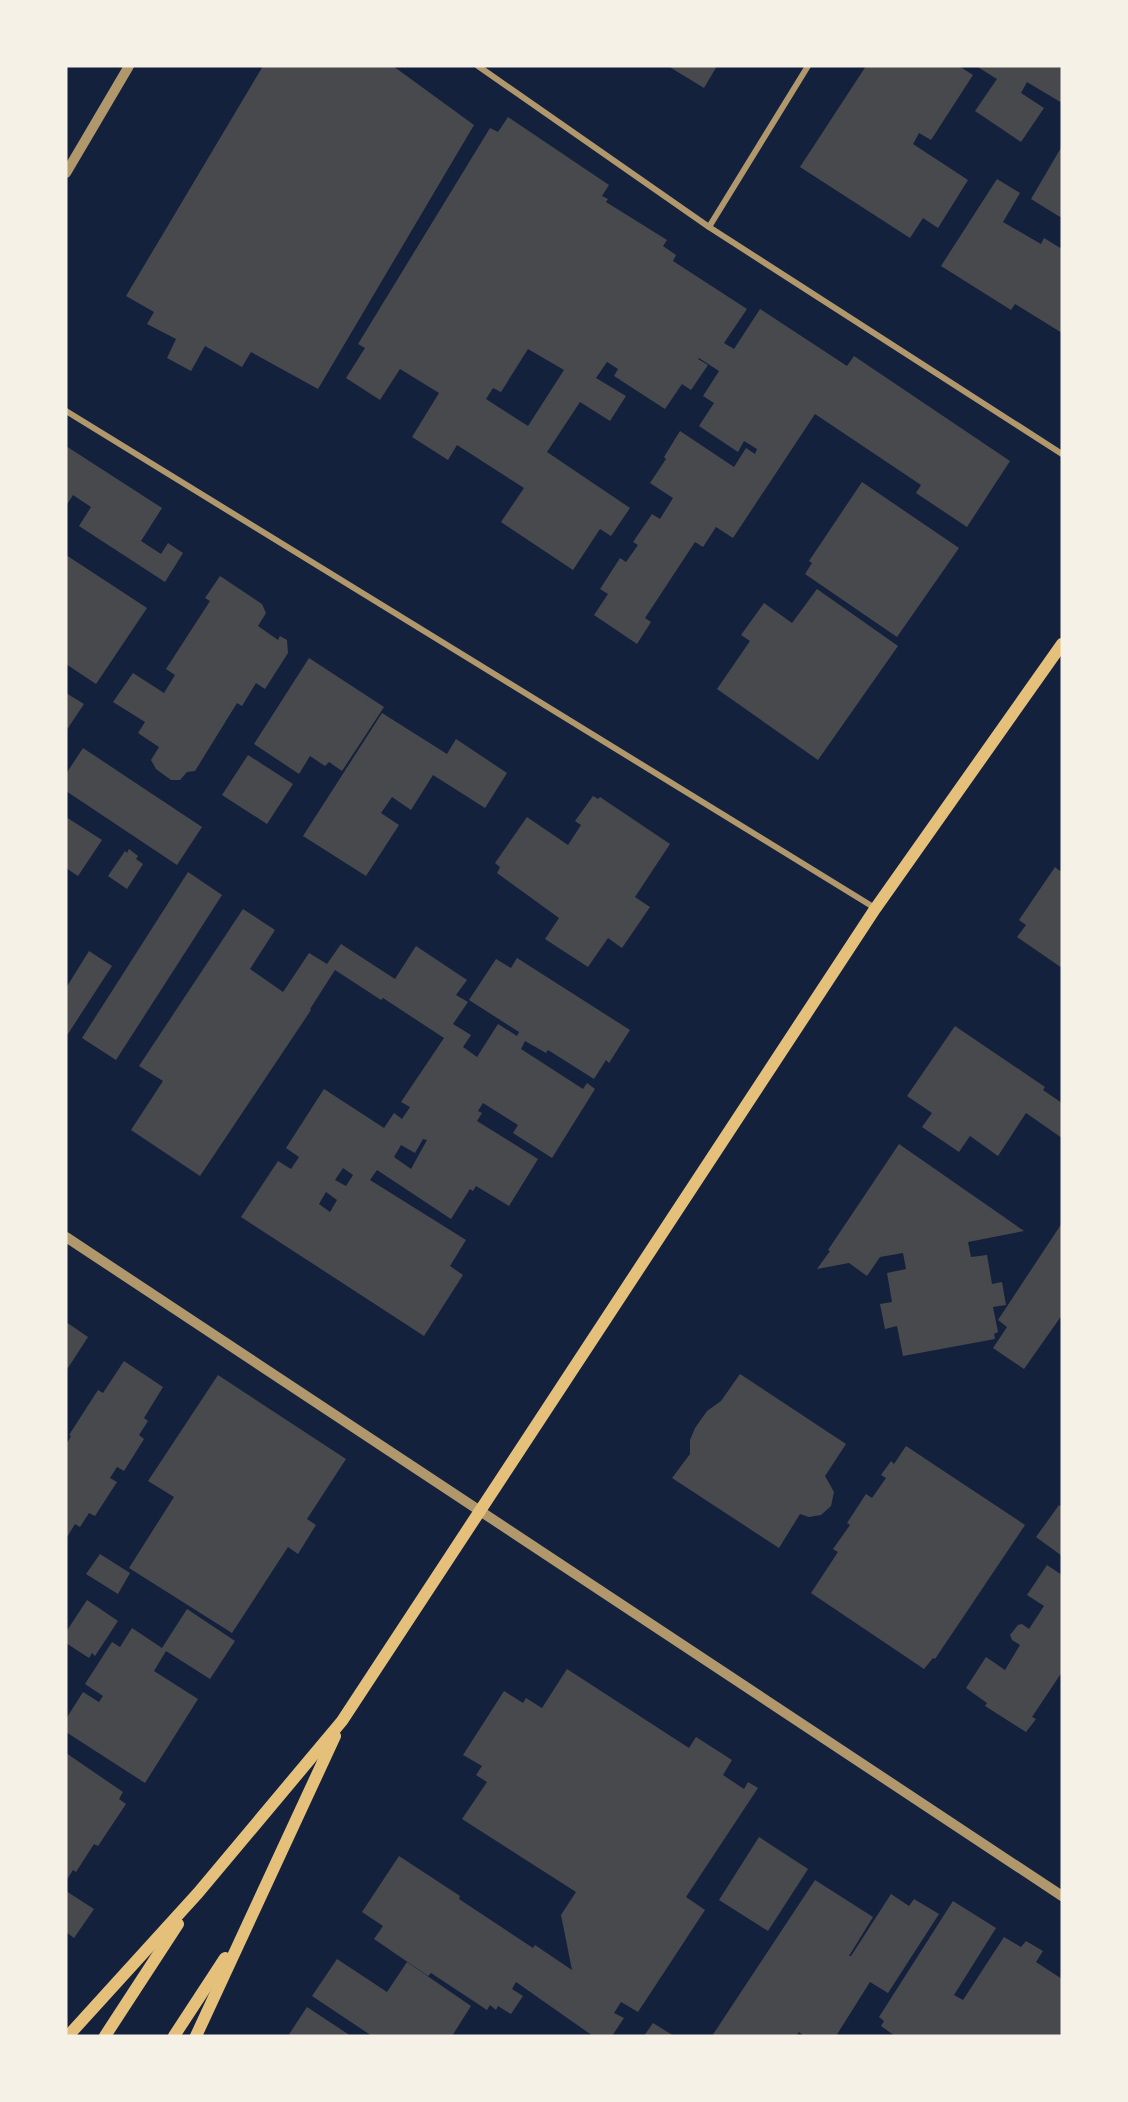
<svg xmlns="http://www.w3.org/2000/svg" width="1128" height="2102" font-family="'IBM Plex Sans',sans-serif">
<rect width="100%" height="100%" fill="#14213d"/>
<g fill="#48494c" fill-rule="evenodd">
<polygon points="263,66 393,66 474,125 318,389 251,352 242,367 205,346 191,371 167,358 176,339 147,324 154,312 126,296"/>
<polygon points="668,66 717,66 704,88"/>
<polygon points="866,66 959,66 973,75 931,140 919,133 913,144 968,180 938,228 923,218 910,238 800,167"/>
<polygon points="976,66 1062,66 1062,103 1027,82 1021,93 1044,108 1021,142 975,111 997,79"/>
<path d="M 508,117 L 609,185 L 602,196 L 608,199 L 606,202 L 667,240 L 663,246 L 676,255 L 673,261 L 747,309 L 724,343 L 734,349 L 760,309 L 847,366 L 854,356 L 1010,461 L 967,527 L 916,493 L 921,485 L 815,414 L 733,538 L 716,527 L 703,547 L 695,542 L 645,618 L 651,622 L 637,644 L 594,615 L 608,594 L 600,589 L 620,558 L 626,562 L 638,545 L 633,542 L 652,514 L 660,519 L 673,498 L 650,483 L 666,459 L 664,457 L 680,431 L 734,467 L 746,448 L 755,454 L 757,449 L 744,441 L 738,452 L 699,426 L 714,403 L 703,396 L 719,371 L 699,358 L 698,359 L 708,365 L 691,390 L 682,384 L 665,409 L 614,376 L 618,369 L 607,362 L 596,378 L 626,396 L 610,421 L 580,402 L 547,452 L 630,508 L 611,536 L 600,529 L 573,570 L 501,522 L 524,488 L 457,445 L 448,460 L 412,437 L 439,393 L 400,369 L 380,400 L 346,378 L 365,348 L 358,344 L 490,128 L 498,132 ZM 528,349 L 564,370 L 528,426 L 486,399 L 493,388 L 501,392 Z"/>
<polygon points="1062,146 1062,214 1060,217 1031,199"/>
<polygon points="997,179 1020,193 1003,222 1041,244 1044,238 1062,249 1062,333 1015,304 1011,310 941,266"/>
<polygon points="66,446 162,508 141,541 161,554 168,543 183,553 165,582 79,526 91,507 73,495 66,506"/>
<polygon points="862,482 959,548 897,637 805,574 812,563 809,561"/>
<polygon points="66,555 147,608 96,684 66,664"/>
<polygon points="220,576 262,604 266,613 258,626 278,640 280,636 287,640 288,653 265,689 256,683 242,706 237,703 195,771 187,772 180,780 171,780 156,769 151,760 159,747 138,733 145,722 113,702 133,673 164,693 175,675 166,669 210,601 205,598"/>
<polygon points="817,589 898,646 818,760 717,689 750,641 741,635 764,603 792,623"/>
<polygon points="309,658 384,707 342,771 329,762 325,766 310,756 299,774 254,744"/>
<polygon points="66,693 84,704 66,731"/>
<polygon points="382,713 447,754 456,739 507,773 485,808 433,775 411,810 392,797 381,813 399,825 366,876 303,836"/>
<polygon points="83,748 202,827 177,865 66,791 66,774"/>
<polygon points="248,755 293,784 267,824 222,795"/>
<polygon points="593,796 598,799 600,797 670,844 635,897 650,907 622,948 608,938 588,967 545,939 559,918 497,873 500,867 495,863 527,817 568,845 581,825 575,821"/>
<polygon points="66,817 102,840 78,876 66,868"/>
<polygon points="129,849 138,856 136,859 143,864 127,889 108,876 125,851 127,853"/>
<polygon points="1055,867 1060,871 1062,868 1062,968 1017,937 1026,925 1019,920"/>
<polygon points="188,872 222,895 116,1060 82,1038"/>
<path d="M 243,909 L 275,930 L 250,969 L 283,992 L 309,953 L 327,964 L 341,944 L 395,979 L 416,946 L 467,980 L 456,995 L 468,1002 L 453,1024 L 471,1035 L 463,1047 L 477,1057 L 498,1024 L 517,1036 L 519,1032 L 469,1000 L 496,959 L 511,968 L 517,958 L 630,1030 L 609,1063 L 606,1060 L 594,1079 L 548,1050 L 546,1053 L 525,1041 L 521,1049 L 583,1089 L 587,1083 L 595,1089 L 552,1158 L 513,1133 L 518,1125 L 483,1103 L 478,1111 L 482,1113 L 477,1121 L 538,1159 L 509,1206 L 476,1186 L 473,1191 L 470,1189 L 451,1219 L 377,1170 L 370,1180 L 466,1240 L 450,1266 L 463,1275 L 424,1336 L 241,1217 L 278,1161 L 291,1169 L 299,1157 L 286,1148 L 324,1089 L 384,1128 L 394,1113 L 402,1119 L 410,1107 L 401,1102 L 444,1038 L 383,998 L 381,1000 L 335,970 L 310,1009 L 311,1010 L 200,1176 L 131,1130 L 163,1081 L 139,1066 ZM 423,1139 L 427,1140 L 411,1169 L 394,1157 L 401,1145 L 415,1153 ZM 343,1168 L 353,1175 L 346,1186 L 335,1180 ZM 326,1192 L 337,1200 L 330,1212 L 319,1204 Z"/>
<polygon points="89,951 112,966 66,1037 66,988"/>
<polygon points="955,1026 1045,1087 1043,1090 1062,1103 1062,1138 1026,1113 998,1156 970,1136 959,1152 922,1127 932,1113 907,1096"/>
<polygon points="899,1144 1024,1231 968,1242 971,1257 987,1255 992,1284 1002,1282 1006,1305 993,1307 998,1332 994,1334 995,1339 903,1356 897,1326 885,1329 880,1304 892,1302 887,1273 906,1269 903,1253 880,1257 867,1276 849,1263 817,1269 830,1251 828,1250"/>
<polygon points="1062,1223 1062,1315 1024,1369 993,1348 1007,1327 998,1320"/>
<polygon points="66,1322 88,1337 66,1371"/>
<polygon points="124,1361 163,1387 144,1418 148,1421 139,1435 144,1439 124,1471 117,1467 110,1478 117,1482 95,1516 89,1513 80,1527 75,1524 66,1539 66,1445 71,1436 69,1435 98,1390 103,1393"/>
<polygon points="740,1374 846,1444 825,1476 834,1492 831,1506 821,1515 809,1517 800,1514 779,1548 672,1478 690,1454 690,1440 695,1428 707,1411 721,1401"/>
<polygon points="218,1375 346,1459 307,1519 316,1525 298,1554 288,1547 232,1633 129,1568 174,1497 148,1481"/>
<polygon points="906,1446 1025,1525 935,1659 933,1658 924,1669 811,1593 838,1552 833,1549 850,1525 847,1523 866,1494 872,1498 886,1478 881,1475 891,1461 894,1464"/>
<polygon points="1059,1505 1062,1507 1062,1556 1036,1537"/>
<polygon points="100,1554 130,1573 118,1594 86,1574"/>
<polygon points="1047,1565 1062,1575 1062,1672 1032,1717 1036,1719 1026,1732 985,1706 987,1703 966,1688 986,1657 1005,1670 1020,1645 1012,1640 1010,1635 1018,1625 1022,1624 1029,1629 1044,1606 1027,1595"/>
<polygon points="87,1600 118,1621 95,1656 92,1653 89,1658 66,1643 66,1632"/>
<polygon points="187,1609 235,1641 210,1679 166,1651 154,1671 198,1699 145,1783 66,1732 66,1719 83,1692 99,1702 103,1696 85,1684 112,1642 120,1647 132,1628 162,1648"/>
<polygon points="567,1669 689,1748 696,1737 732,1760 723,1775 744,1789 748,1782 758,1788 686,1897 705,1910 638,2012 621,2002 614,2013 624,2018 612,2036 593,2036 516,1982 512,1989 523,1996 511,2014 498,2006 496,2010 490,2005 487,2010 431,1973 428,1976 374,1939 383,1926 362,1912 399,1856 460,1896 459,1899 533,1948 535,1945 572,1970 561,1915 576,1892 462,1819 487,1782 476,1775 482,1766 463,1755 504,1691 523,1703 526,1698 542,1708"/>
<polygon points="66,1753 123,1792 119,1799 126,1804 98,1846 94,1844 76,1872 73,1870 66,1881"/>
<polygon points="759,1837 808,1869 768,1931 719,1900"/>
<polygon points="815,1880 873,1917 849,1956 851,1956 891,1894 909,1906 914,1899 939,1914 888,1993 870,1982 836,2036 804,2036 799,2032 796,2036 712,2036"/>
<polygon points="66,1891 94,1909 74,1938 66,1932"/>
<polygon points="953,1901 996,1928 954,1995 963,2000 1004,1937 1021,1947 1026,1941 1043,1951 1036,1962 1062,1979 1062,2036 895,2036 881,2026 884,2021 879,2017"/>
<polygon points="337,1959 387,1992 407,1962 471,2006 452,2036 372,2036 312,1996"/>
<polygon points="307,2007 351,2036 288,2036"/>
<polygon points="653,2023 674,2036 644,2036"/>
</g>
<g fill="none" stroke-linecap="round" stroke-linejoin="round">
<g stroke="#b1986c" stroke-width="6">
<polyline points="478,66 709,227 1062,454"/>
<polyline points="709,227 808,66"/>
<polyline points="66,411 875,908"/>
</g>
<g stroke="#b1986c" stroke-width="10">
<polyline points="66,173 129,66"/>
<polyline points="66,1237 1062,1896"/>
</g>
<g stroke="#e5c07b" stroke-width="12">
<polyline points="68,2036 198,1893 342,1721 875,909 1062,644"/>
<polyline points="105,2036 178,1924"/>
<polyline points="174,2036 225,1958"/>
<polyline points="196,2036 335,1736"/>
</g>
</g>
<rect width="1128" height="2102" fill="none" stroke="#f6f1e7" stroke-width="135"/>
</svg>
